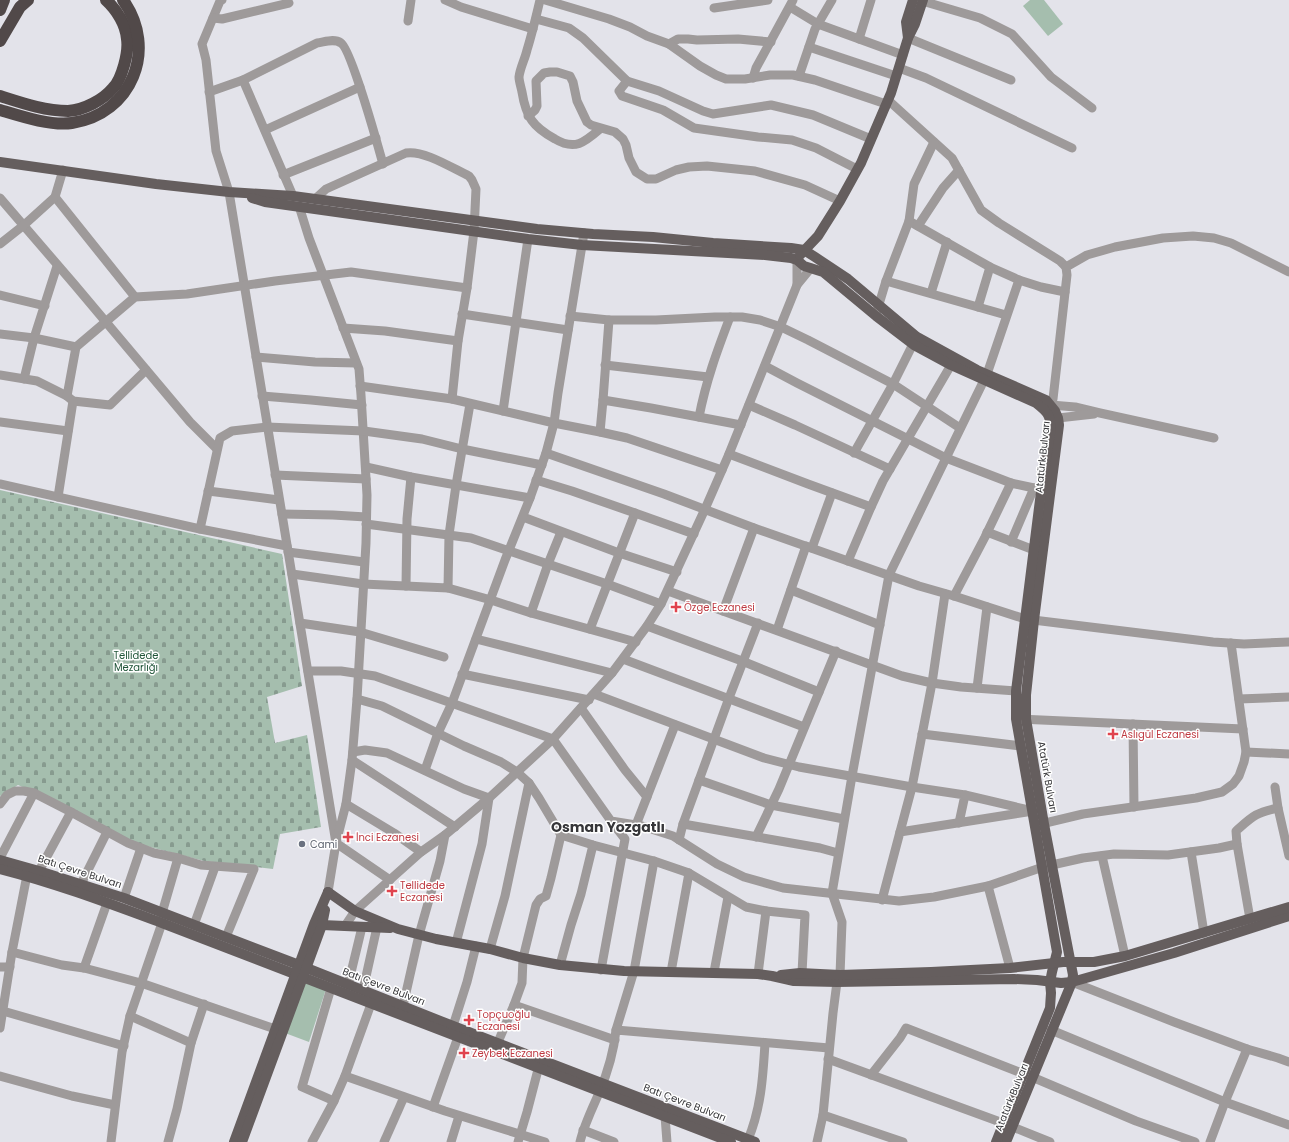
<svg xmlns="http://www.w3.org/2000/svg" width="1289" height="1142" font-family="Poppins,sans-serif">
<defs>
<pattern id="cemetery-stones" width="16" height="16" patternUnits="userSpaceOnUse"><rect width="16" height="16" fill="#a5beae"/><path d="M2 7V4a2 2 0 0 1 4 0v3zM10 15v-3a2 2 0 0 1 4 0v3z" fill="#879b8f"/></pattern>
</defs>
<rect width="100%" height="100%" fill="#e3e3ea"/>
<polygon fill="url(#cemetery-stones)" points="0,490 282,554 302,686 267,697 275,743 307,735 321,827 280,834 273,869 204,861 131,842 57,802 18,785 0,796"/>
<g fill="#a5beae">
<polygon points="1030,0 1044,0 1063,24 1048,36 1023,6"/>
<polygon points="302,981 326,989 309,1042 285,1033"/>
</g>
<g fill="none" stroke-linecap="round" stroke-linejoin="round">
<g stroke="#9e9a9a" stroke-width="9">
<polyline points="222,0 220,1 202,44 206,60 216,151 229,192 336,843 328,892"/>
<polyline points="445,0 461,7 533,29"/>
<path d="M 540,0 C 536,17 532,34 527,50 C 525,59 520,68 519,77 C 519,81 521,87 522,92 C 526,117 533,127 555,139 C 575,151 585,142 600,129"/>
<polyline points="545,0 609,19 630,27 647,36 669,44 678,39 688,39 697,40 738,39 771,42"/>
<polyline points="922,1 980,18 1012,34 1051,77 1092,108"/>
<polyline points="790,7 818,24 903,55"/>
<polyline points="714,8 768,0"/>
<polyline points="213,18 222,19 289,3"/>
<polyline points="536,19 569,28 583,38 627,81 659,91 703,111 713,114 771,105 813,115 871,139"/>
<polyline points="408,21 411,0"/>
<polyline points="908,38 1011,80"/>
<polyline points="859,39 871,0"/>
<polyline points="669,44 700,66 716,75 726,79 745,79 770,75 793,75 815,80 886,104"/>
<polyline points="809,47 896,76"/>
<polyline points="899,68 926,78 1072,148"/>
<polyline points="799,76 815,29 832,0"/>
<polyline points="753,78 756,68 793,0"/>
<polyline points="627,81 619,91 622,96 663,110 694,128 758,137 792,140 816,148 857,169"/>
<polyline points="209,92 243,80"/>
<polyline points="888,100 952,158 981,210 999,223 1060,261 1066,267"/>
<polyline points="528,116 535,110 537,106 536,81 544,73 550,72 557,72 570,76 573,82 577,101 587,122 591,125 615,132 623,139 626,145 629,158 636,172 647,179 656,179 676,170 689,167 707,166 755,171 805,185 840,201"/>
<polyline points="265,130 360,87"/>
<polyline points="283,175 376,138"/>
<path d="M 293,196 L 243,80 L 317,43 C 325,42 334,38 341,43 C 351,49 378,146 383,164"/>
<polyline points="55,197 135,297"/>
<polyline points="0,198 74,284 190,422 217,449"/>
<path d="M 315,199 L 326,189 L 406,153 C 424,150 452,168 469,176 L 472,180 L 476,189 L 474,231 L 467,288 L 458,341 L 452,399"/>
<polyline points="299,206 309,238 359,369 361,395 367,495 366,543 357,699 352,760 455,827"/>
<polyline points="909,221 990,267 1019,280 1041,287 1065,292"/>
<polyline points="918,226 943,188 959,170"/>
<polyline points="0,244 24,225 55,197 63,170"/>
<polyline points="797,260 797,285"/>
<polyline points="886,281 1006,315"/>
<polyline points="931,293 947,242"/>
<polyline points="0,295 45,306"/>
<polyline points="978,307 990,267"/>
<polyline points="877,311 886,281 909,221 914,184 934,142"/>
<polyline points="462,314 568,330"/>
<polyline points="570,316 609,320 656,320 715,317 742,317 760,320 781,327 808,340 893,384 960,428"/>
<polyline points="343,328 385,331 458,341"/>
<polyline points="0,334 34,338 57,266"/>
<polyline points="256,357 315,362 356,363"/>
<polyline points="605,365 708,377"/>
<polyline points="765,366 797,383 946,458 1011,483 985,537 954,596"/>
<polyline points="0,375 37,381 67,396"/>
<polyline points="24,379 34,338 76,347"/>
<polyline points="360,386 452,399 554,423 600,432 627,438 722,470"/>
<polyline points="262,396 311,400 362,405"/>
<polyline points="603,400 609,320"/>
<polyline points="73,401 110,405 146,370"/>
<polyline points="749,405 795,425 890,469"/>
<polyline points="1051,405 1075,407 1100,413 1214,438"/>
<polyline points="1046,410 1053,399 1067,275 1066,267 1087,255 1115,247 1163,238 1193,236 1214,238 1231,243 1289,272"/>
<polyline points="503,411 528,239"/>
<path d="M 699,417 C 706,381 717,351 730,317"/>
<polyline points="1058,418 1094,414"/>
<polyline points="0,422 68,431"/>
<polyline points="600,432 603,400 651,408 741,425"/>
<polyline points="546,453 664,494 754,528 919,586 954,596 1025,619 1213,642 1244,644 1289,642"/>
<polyline points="854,453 893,384 916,338"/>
<polyline points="729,454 808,484 871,507"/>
<polyline points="366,467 411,477 530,498"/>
<polyline points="275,475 366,479"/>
<polyline points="536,480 572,491 635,513 590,629"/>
<polyline points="1011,483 1034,488 1038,491"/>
<polyline points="0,484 200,529 287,546"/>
<polyline points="208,491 279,500"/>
<polyline points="58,497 73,401 67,396 76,347 135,297 187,294 275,281 351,272 467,288"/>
<polyline points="635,513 694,534"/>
<polyline points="282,514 333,515 366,517"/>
<polyline points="523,517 619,553 677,572"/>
<polyline points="366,524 471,538 607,584 661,604"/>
<polyline points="200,529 220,438 232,431 267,427 364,431 422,439 462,449 542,465"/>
<polyline points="987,532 1034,550"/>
<polyline points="1011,542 1034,488"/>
<polyline points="812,548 832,493"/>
<polyline points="288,552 364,562"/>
<polyline points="848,561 871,507 883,481 951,365"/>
<polyline points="292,574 363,584 448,588 449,535 456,485 470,404"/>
<polyline points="406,586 407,519 411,477"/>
<polyline points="448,588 491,600 531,613 636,642"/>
<polyline points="791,590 880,625"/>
<polyline points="668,591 902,676 932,683 961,687 1016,691"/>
<polyline points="723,611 754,528"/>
<polyline points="531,613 548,564 561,532"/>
<polyline points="300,623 360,632 444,657"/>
<polyline points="647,626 742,661 819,692"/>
<polyline points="777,630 806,546"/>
<polyline points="476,639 612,673"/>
<polyline points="623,659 804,727"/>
<polyline points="308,671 341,671 375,676 553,739 611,821 642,826 673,836 717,864 744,877 783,888 899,901 934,897 988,886 1043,867 1083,858 1114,854 1168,855 1219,848 1237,844 1250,919"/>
<polyline points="462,674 589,700"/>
<polyline points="977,688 987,607"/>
<polyline points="594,694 764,758 799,767 912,787 965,795 959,823"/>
<polyline points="357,699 382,706 464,746 501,762 517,772 529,783 539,798 561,835 593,845 654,861 689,873 746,907 766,911 758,974"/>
<polyline points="1239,699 1289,697"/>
<polyline points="581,708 625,770 647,797"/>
<polyline points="1019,719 1243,729"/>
<polyline points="1133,724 1134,807"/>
<polyline points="922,734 1021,746"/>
<polyline points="353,752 365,750 387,753 464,789 489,798 482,844 456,943"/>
<polyline points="1246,752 1289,754"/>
<polyline points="425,770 438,733 452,703 505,560 530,498 546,453 554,423 558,393 584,233"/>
<polyline points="699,780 771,805 844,819"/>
<polyline points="0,804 7,795 15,791 24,791 34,793 71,812 128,843 154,853 178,858 201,865 254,869 226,937"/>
<polyline points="346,804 352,760"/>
<polyline points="1278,808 1289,856"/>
<polyline points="71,812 39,871 27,875 12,952 62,965 84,968 141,983 281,1031"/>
<polyline points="683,824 820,848 838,853"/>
<polyline points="636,825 675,725"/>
<polyline points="1037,825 1083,814 1196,798 1222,792 1233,784 1239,776 1244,762 1246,752 1231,643"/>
<polyline points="900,832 912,787 932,683 945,594"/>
<polyline points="756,837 779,789 836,651"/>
<polyline points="679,840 683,824 729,698 758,623"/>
<path d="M 1237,844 L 1236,831 C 1253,816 1255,813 1278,808 L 1275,787"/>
<polyline points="1191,852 1204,933"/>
<polyline points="1102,856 1125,956"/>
<polyline points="0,858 34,793"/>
<polyline points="390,880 336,843 346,804 394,833 421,852"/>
<polyline points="81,884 107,832"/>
<polyline points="988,886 1010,968"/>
<polyline points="124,898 141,848"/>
<polyline points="882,900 900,832 1033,811 965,795"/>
<polyline points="766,911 805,915 802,973"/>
<polyline points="194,925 215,867"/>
<polyline points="345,926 355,911 421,852 445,835 489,798 553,739 612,673 647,626 661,604 705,509 729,454 797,285 811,268"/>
<polyline points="490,949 505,896 529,783"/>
<polyline points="560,965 571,925 581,894 593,845"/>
<polyline points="0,967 10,967"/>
<polyline points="84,968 107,903"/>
<polyline points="601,970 625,839 611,821"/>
<polyline points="671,972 689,873"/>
<polyline points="714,972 728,897"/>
<polyline points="348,985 362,927"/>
<polyline points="331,988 302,1087 334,1101"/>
<polyline points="363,990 377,927"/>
<polyline points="514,1005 615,1040"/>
<polyline points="403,1006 419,935 440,861 445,835"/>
<polyline points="3,1011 124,1046"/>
<polyline points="130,1016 191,1043"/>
<polyline points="0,1028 12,952"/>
<polyline points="616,1030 634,971 654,861"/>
<polyline points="1051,1030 1225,1102 1247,1049 1174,1022 1072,982"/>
<polyline points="1247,1049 1278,1058 1289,1062"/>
<polyline points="498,1051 498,1042 514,1005 522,983 523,958 536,905 540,899 546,896 551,878 561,835"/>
<polyline points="828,1059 1003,1123 1050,1142"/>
<polyline points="871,1075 900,1038 906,1028 1032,1077 1136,1121 1195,1142"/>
<polyline points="0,1076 72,1096 115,1105"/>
<polyline points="345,1076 445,1111 545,1142"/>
<polyline points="433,1107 458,1037 453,1026 467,982 476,946"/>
<polyline points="823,1115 903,1142"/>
<polyline points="665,1116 667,1142"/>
<polyline points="583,1130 614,1142"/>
<polyline points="111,1142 122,1052 130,1016 162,923 162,913 178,858"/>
<polyline points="168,1142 177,1109 191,1043 204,1004"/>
<polyline points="312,1142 334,1101 345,1076 371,1004"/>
<polyline points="384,1142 404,1097"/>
<polyline points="451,1142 459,1116"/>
<polyline points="518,1142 527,1112 540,1062"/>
<path d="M 580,1142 C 584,1125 592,1109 599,1093 C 607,1074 614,1050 616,1030 L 829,1048"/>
<path d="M 747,1142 C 761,1110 763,1077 765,1043"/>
<polyline points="817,1142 823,1115 833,1013 837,982 840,975 842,922 832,893 852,776 889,575 987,374 1019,280"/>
<polyline points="1210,1142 1225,1102 1289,1125"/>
</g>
<g stroke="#655e5e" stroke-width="10">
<polyline points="908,38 906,22 913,0"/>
<polyline points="0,162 156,184 229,192 293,196 537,229 593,234 653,237 713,243 791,248 804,250 815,257 848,279 917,337 977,370 1046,400 1055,411 1058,418 1059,425 1034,620 1026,695 1026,719 1044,824 1073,975 1072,982 1006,1142"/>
<path d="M 252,198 L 265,202 L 528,239 L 582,245 L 765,255 L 791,258 L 797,260 L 804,266 L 823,272 L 876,316 L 914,345 L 951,365 L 1036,403 C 1046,411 1050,414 1051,427 L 1041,492 L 1016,691 L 1016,719 L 1057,952 L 1052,972 L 1050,982 L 1051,993 L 1050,1008 L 996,1142"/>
<polyline points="800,255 818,236 840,201 861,163 891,93 908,38 915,24 923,0"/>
<polyline points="0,860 39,871 124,898 299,965 453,1026 755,1142"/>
<path d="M 0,869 C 55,883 108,903 162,923 L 731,1142"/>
<polyline points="328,892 355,911 398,929 436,939 490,949 523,958 560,965 624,971 758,974 772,976 794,981 837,982 1014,979 1037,980 1061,983 1072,982 1174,953 1289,916"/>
<polyline points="322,925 390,928"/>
<polyline points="781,975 800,973 840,975 931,972 1010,968 1063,962 1094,962 1125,956 1289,907"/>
<polyline points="234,1142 314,924 328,892"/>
<polyline points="242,1142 303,977 322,925 325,910"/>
</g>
<g stroke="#514949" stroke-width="12">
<polyline points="0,10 4,0"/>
<polyline points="0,41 20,7 28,0"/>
<path d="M 0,96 C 22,103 45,111 68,111 C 84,110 103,100 113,88 C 122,79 129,52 127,39 C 126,25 117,10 106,0"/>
<path d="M 0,110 C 20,116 50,126 72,123 C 132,114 158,49 123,0"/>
</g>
</g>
<g fill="#e0444e" stroke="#fff" stroke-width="1.5">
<path d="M674 601h4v4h4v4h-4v4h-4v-4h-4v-4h4z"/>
<path d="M1111 728h4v4h4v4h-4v4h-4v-4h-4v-4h4z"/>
<path d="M346 831h4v4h4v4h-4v4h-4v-4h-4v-4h4z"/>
<path d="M390 885h4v4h4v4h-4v4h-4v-4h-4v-4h4z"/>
<path d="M467 1014h4v4h4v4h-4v4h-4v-4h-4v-4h4z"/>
<path d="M462 1047h4v4h4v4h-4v4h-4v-4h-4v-4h4z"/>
</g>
<circle fill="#6b7280" stroke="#fff" stroke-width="1.5" cx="302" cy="844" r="4"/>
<g text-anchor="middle" stroke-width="3" stroke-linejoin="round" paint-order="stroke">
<g font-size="10" fill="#363639" stroke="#fff">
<text transform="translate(1042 457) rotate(-84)" y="4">Atatürk Bulvarı</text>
<text transform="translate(1048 777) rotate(80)" y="4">Atatürk Bulvarı</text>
<text transform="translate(80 871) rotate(18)" y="4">Batı Çevre Bulvarı</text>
<text transform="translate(384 986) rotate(21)" y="4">Batı Çevre Bulvarı</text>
<text transform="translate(1011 1097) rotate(-68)" y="4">Atatürk Bulvarı</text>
<text transform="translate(685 1102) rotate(21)" y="4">Batı Çevre Bulvarı</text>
</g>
<g font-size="10" fill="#be3a42" stroke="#fff" text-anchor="start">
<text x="684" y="611">Özge Eczanesi</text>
<text x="1121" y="738">Aslıgül Eczanesi</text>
<text x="356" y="841">İnci Eczanesi</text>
<text x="400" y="889">Tellidede<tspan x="400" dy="12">Eczanesi</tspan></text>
<text x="477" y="1018">Topçuoğlu<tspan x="477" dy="12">Eczanesi</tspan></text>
<text x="472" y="1057">Zeybek Eczanesi</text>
</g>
<g font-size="10" fill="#205539" stroke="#fff">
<text x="136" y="659">Tellidede<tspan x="136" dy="12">Mezarlığı</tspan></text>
</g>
<g font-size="10" fill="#5b616d" stroke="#fff" text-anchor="start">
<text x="310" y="848">Cami</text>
</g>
<g font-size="14" font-weight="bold" fill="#363639" stroke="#fff">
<text x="608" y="832">Osman Yozgatlı</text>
</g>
</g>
</svg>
